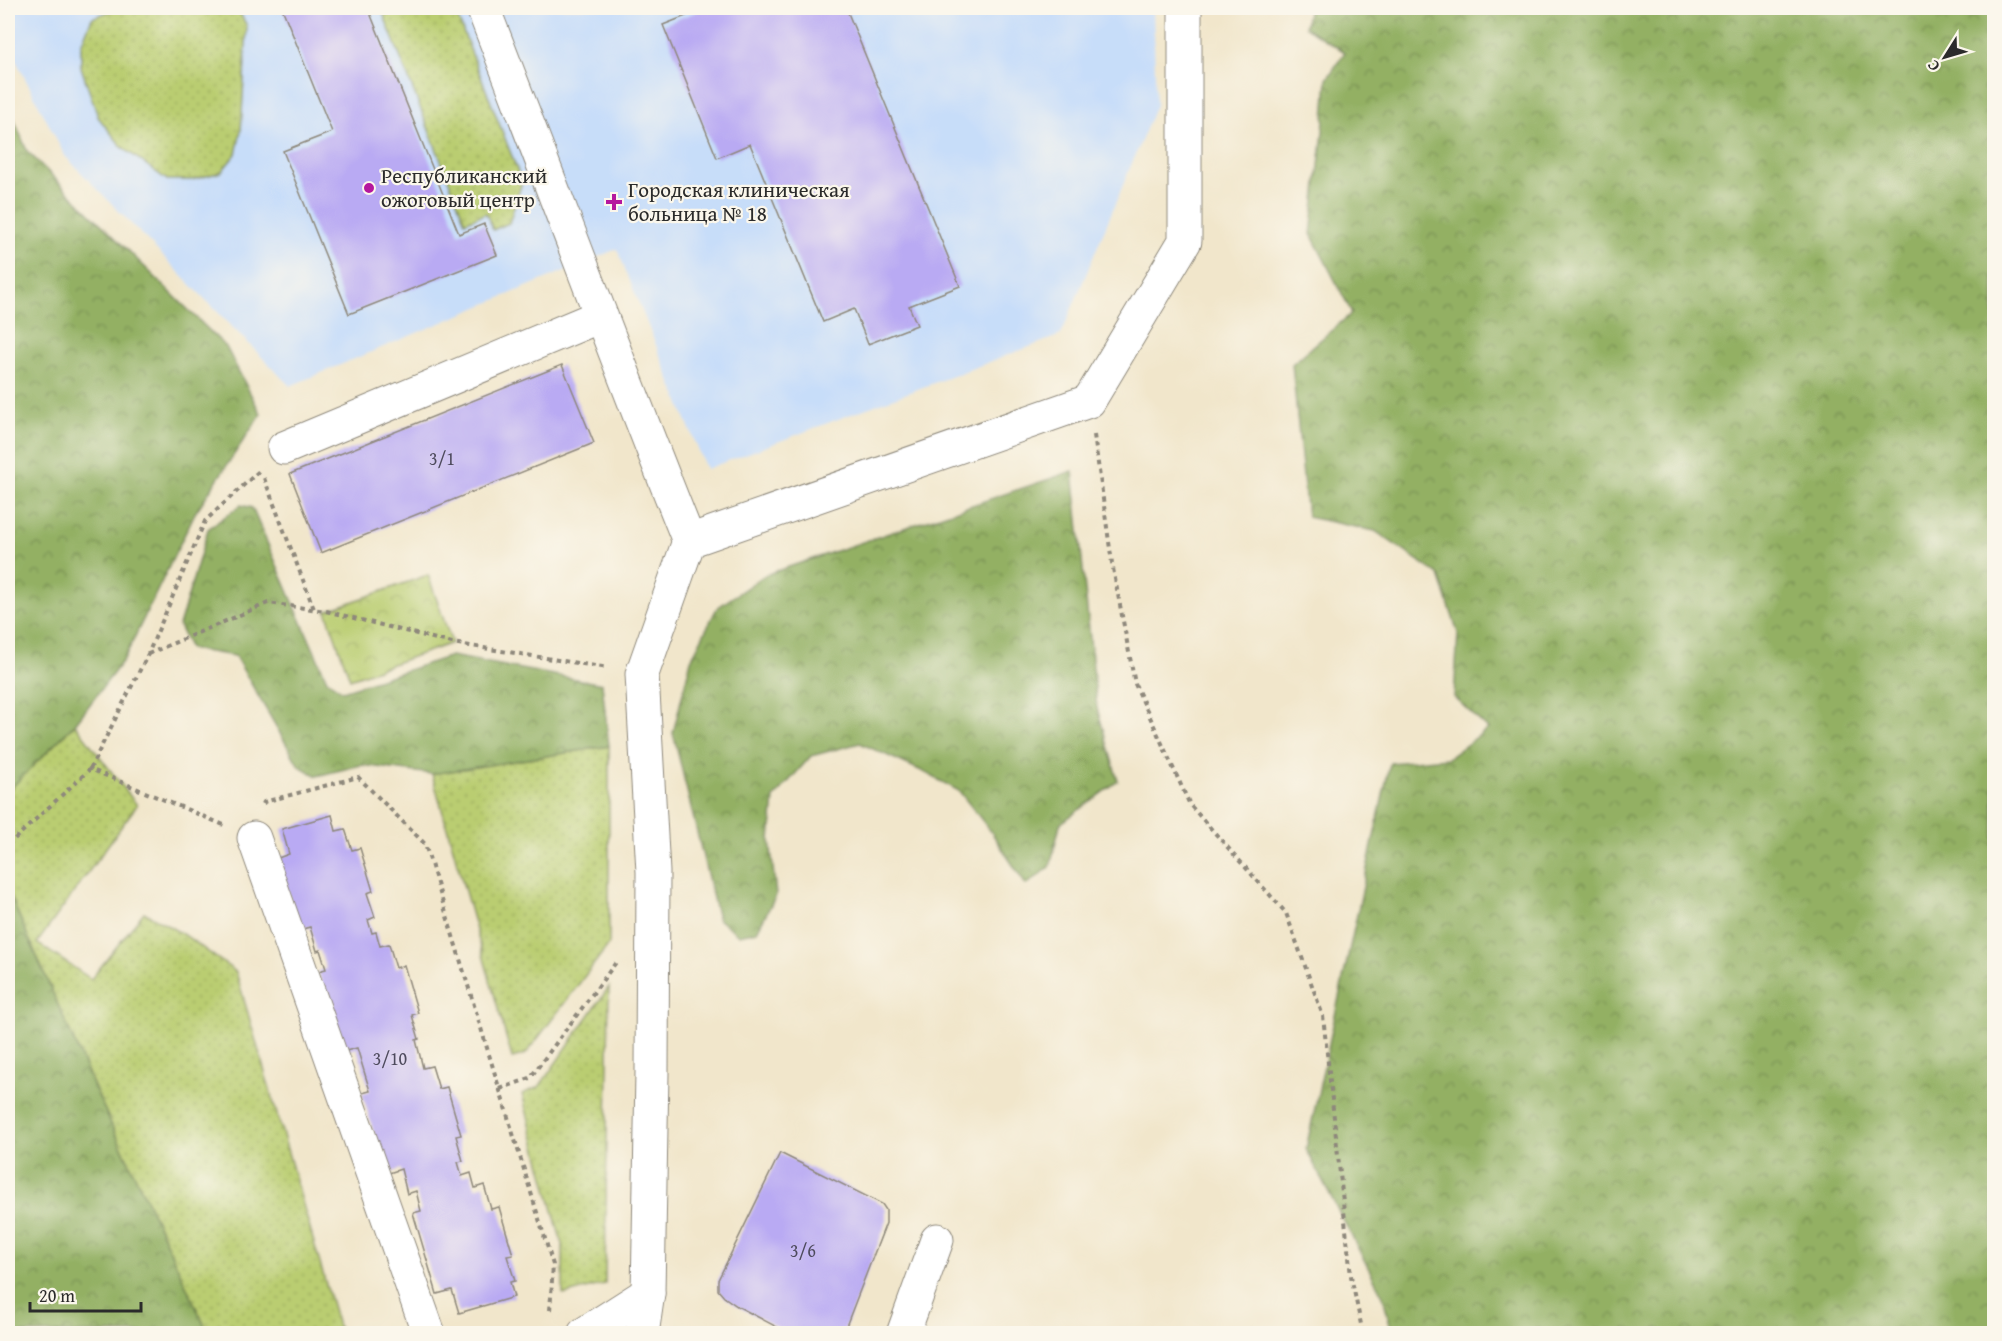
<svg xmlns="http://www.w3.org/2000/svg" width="2002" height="1341" font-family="'Gentium Book Plus',serif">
<defs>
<pattern id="grass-dots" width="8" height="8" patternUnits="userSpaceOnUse" patternTransform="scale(1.5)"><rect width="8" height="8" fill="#bacd71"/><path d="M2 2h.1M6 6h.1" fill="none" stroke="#a0b062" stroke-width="1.8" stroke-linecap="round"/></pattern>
<pattern id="forest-crowns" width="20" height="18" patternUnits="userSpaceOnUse" patternTransform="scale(1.5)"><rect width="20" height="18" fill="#93b063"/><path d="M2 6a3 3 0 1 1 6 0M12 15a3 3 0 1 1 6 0" fill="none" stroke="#788f52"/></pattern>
<pattern id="park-crowns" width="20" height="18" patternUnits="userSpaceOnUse" patternTransform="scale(1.5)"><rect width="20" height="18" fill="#bacd71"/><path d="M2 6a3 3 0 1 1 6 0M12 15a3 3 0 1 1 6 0" fill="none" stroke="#a0b062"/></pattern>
</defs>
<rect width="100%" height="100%" fill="#fbf7ec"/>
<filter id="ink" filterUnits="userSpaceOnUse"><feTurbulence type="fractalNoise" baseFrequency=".0167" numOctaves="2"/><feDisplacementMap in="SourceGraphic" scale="12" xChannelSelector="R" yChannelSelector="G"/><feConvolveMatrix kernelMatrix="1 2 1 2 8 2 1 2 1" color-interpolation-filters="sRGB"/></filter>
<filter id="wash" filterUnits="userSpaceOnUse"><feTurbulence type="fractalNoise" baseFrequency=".008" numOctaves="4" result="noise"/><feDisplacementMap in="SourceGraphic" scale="24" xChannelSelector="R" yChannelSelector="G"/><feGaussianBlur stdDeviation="1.35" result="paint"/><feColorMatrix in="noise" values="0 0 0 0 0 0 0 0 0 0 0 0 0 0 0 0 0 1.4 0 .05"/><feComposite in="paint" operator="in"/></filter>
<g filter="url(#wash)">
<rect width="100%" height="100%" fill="#f1e6cb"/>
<polygon fill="#c7ddf9" points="8,8 1153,8 1156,105 1061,335 706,469 617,249 290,386 65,156 8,45"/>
<g fill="url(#grass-dots)" stroke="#727c4e" stroke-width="1.5">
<polygon points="118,8 237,8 247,26 241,131 236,154 221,172 192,180 167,180 122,147 98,117 81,67 81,45 92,18"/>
<polygon points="381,8 454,8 522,182 509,223 493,230 486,213 465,222"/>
<polygon points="75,724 137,805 37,943 91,979 144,912 186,936 236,972 340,1333 208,1333 94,1087 8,891 8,791"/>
<polygon points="609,746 609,944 526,1054 512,1058 432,774"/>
<polygon points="609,987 605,1284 563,1295 563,1248 522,1094 539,1087"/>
</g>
<g fill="url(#forest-crowns)" stroke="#5f6e47" stroke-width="1.5">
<polygon points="1309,8 1994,8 1994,1333 1392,1333 1383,1296 1306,1149 1390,763 1448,758 1488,729 1454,697 1458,633 1439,575 1375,531 1307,517 1292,364 1352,313 1311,234 1323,132 1327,79 1345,52 1305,27"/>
<polygon points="8,104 27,151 226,347 261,414 195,513 124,659 75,724 8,791"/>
<polygon points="1073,471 1097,708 1118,781 1060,824 1050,867 1026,885 992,833 959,791 926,773 860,743 811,756 774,798 770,840 776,895 757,931 739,935 718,919 673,733 691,660 717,608 765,575"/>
<polygon points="241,505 252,508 327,680 343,691 451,656 602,684 609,746 432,774 361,765 317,776 299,766 235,656 190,649 179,626 208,529"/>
<polygon points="8,891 94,1087 208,1333 8,1333"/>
</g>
<polygon fill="url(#park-crowns)" stroke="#727c4e" stroke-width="1.5" points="428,575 452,643 350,679 326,611"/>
<g id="blocks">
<g fill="#b9aaf3">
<polygon points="282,8 368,8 459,234 484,224 497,255 349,314 283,151 332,132"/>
<polygon points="706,8 846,8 960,286 909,306 917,325 868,344 854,309 823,322 750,144 717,158 663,25"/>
<polygon points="562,365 594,443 321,553 290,474"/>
<polygon points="332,815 336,831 345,829 352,850 360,848 373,891 367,893 375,917 368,920 372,933 376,932 380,946 389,944 396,968 404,965 418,1013 412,1015 419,1039 416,1040 423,1068 432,1066 439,1089 447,1087 461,1135 456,1136 463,1161 458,1162 462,1176 471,1173 475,1188 484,1185 491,1209 499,1207 513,1255 507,1256 515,1281 510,1282 514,1297 459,1313 452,1290 437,1294 413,1213 421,1211 416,1191 407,1194 401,1169 386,1174 362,1093 370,1091 357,1048 342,1052 318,971 326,969 320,950 317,951 310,927 299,930 278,858 289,854 282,829"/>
<polygon points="780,1153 882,1204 886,1210 886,1223 843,1334 790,1334 737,1306 724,1297 718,1290 718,1280"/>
</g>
</g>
</g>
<g filter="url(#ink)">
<use href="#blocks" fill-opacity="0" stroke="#8e887b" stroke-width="1.5"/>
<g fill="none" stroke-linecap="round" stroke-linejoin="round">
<g stroke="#8e887b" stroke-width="35">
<g id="minor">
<path d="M 483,8 C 552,185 618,364 689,541"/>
<polyline points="284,448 600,316"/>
<polyline points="254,838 429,1334"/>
<polyline points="584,1334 648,1293"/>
<polyline points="642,1334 648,1293 652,1073 653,872 642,674 689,541 1089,401 1185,241 1185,8"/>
<polyline points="903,1334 937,1240"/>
</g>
</g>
<g stroke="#8e887b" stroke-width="4" stroke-dasharray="4.5 4.5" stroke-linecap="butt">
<polyline points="1094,435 1112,563 1135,684 1190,805 1286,913 1323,1016 1351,1276 1363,1334"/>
<polyline points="264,478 314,609"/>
<polyline points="148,654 268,603 326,611 452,643 608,668"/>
<polyline points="90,769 148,654 205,521 259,471"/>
<polyline points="263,804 264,802 358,777 425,844 553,1265 550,1311"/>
<polyline points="8,845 90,769 224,825"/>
<polyline points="500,1089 530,1078 617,961"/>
</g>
<use href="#minor" stroke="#fff" stroke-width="33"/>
</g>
</g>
<g fill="#b5179e" stroke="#fbf7ec" stroke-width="2">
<circle cx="369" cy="188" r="6"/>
<path d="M611 193h6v6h6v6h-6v6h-6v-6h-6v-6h6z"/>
</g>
<g text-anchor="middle" stroke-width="4.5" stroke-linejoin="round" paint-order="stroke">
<g font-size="18" fill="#4e4b5d">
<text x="442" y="465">3/1</text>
<text x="390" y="1065">3/10</text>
<text x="803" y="1257">3/6</text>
</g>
<g font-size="21" fill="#2b2b2b" stroke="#fbf7ec" text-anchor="start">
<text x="381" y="183">Республиканский<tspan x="381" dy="24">ожоговый центр</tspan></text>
<text x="628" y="197">Городская клиническая<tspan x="628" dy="24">больница № 18</tspan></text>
</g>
</g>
<rect width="2002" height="1341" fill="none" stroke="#fbf7ec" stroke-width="30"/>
<g transform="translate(1945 57) rotate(233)" stroke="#fbf7ec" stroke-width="4.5" paint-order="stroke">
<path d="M0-4.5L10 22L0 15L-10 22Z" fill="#2b2b2b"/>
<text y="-9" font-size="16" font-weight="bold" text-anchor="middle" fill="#2b2b2b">С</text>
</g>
<path d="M30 1302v9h111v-9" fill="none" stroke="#2b2b2b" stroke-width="3"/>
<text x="39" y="1302" font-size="18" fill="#2b2b2b" stroke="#fbf7ec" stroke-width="4.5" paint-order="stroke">20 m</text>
</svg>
